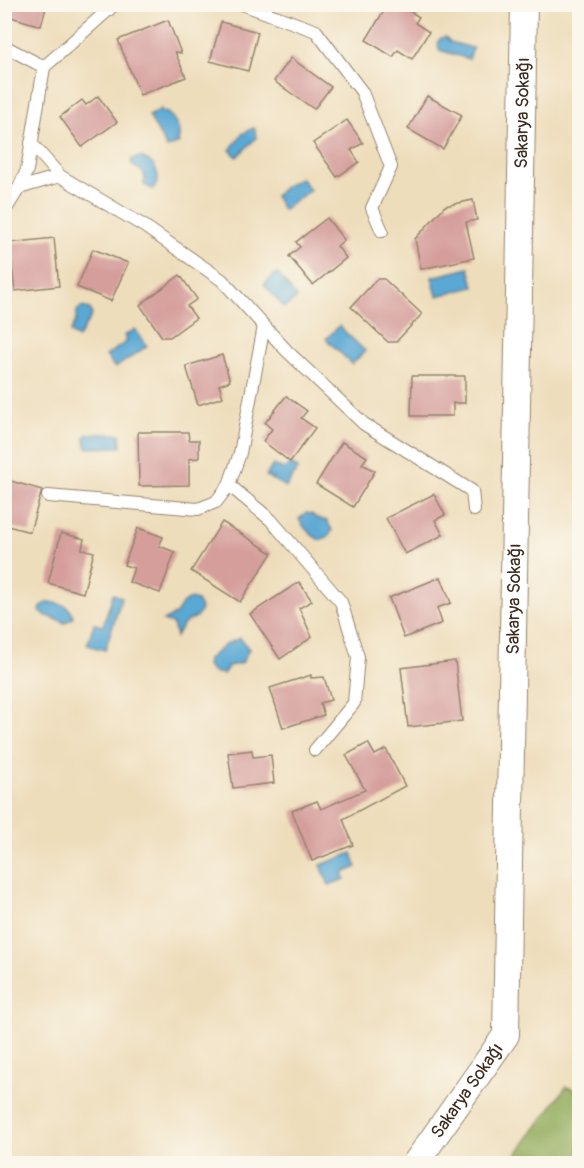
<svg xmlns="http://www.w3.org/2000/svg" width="584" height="1168" font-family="Pangolin,sans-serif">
<rect width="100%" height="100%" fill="#fbf7ec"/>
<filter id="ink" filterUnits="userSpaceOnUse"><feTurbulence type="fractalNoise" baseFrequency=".0167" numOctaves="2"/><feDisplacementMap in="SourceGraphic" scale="12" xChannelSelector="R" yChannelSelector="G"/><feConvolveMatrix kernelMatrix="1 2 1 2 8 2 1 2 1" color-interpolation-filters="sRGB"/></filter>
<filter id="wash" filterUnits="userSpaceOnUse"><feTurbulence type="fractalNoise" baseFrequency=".008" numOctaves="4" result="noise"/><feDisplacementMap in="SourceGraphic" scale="24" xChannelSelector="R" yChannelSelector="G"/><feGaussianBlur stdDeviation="1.35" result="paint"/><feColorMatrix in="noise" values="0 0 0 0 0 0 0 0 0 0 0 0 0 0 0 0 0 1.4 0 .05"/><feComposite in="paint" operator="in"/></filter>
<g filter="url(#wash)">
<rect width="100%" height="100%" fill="#edb"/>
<polygon fill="#94ad5f" stroke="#686c3e" stroke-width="1.5" points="566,1087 579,1090 579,1163 510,1163"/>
<g fill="#5aa8d4" stroke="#4a6979" stroke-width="1.5">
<polygon points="446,37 450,42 473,48 469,59 439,50 438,41 441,38"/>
<path d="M 161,109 L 164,113 L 166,112 C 175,118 182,131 178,141 L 179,143 L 167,148 L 149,116 Z"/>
<polygon points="253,128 255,129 256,138 237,157 230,150 242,134"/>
<path d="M 139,157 C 153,158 166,179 152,189 L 144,185 L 145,177 L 142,171 L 136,168 L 131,163 L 132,159 Z"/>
<polygon points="301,178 310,190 283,210 275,196 287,185"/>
<polygon points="469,268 474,287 437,296 432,277"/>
<polygon points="277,273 297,298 284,308 264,284"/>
<polygon points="81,307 90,309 92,315 78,338 70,333 76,320 77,311"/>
<polygon points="339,326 365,351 352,364 326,339"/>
<polygon points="135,329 147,346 115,368 106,356 127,341 124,336"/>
<polygon points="88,434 120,434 121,447 88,448 86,446 85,437"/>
<polygon points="290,464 298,468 286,487 266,476 273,465 284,469"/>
<path d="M 306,513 L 312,514 L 316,518 L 327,521 L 332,530 L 329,536 L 321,540 C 313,538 302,526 299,519 Z"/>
<polygon points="113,594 122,597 105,650 87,645 94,624 103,626"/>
<path d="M 190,599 L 197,601 L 201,608 C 199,620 192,617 184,624 C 181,627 178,632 176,637 L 173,624 L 163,621 L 176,614 L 183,603 Z"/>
<path d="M 48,602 C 59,603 72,605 73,618 L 64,623 C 55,616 50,620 40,612 L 41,607 Z"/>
<path d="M 240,638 L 249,649 L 242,663 L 229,666 L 223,674 L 212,672 L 207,665 L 208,659 C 215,653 219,650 225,645 C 230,641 236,641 240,638 Z"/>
<polygon points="352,853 357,867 343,873 345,879 329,885 321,865"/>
</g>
<g id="blocks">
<g fill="#d59e9b">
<polygon points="4,4 47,4 41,26 4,15"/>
<polygon points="388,4 399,4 419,17 415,23 429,32 412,59 398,50 393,57 366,40"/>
<polygon points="168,20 181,53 175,52 186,77 140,95 118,40"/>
<polygon points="221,22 258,32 248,71 210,61"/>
<polygon points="291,58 331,87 314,109 274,81"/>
<polygon points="98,96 117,122 82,147 60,117 82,100 86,105"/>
<polygon points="427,96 462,115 443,149 408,129"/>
<polygon points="347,120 363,143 351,150 359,162 337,177 313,143"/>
<polygon points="473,200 477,220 466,222 474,258 421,269 415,239 445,206"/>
<polygon points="327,218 344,240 337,246 346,258 313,285 289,256 300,247 296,242"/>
<polygon points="54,238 59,286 15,291 9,243"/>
<polygon points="93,249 128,263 111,301 77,287"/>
<polygon points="180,275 197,299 187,306 196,318 170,337 162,337 140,305"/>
<polygon points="377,279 384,279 422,314 396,342 388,342 351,307"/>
<polygon points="222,355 230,381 219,385 223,397 198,405 186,366"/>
<polygon points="412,376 465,376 465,403 453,403 453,416 411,416"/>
<polygon points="286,396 307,411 301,418 315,428 290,462 263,441 272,429 265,423"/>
<polygon points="138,432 188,432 189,440 199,440 199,458 189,459 189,485 139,486"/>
<polygon points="342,442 367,457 362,464 375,471 353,507 316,484"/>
<polygon points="4,479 42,490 30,532 4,525"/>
<polygon points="434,494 445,515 435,520 443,535 405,554 386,518"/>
<polygon points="222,522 272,553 240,602 191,571"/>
<polygon points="138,528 163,537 159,546 175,552 160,593 129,582 134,568 124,565"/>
<polygon points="61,533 84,539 82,549 94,552 83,593 48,583"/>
<polygon points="441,577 451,603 437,608 442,623 404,638 389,598"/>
<polygon points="299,582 312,601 299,608 312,637 280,659 250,614"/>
<polygon points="455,661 462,721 408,727 401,668"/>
<polygon points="311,675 311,678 324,677 331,700 320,703 324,715 283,728 270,688"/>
<polygon points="368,743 375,755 386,749 405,786 343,819 353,845 312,861 292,811 317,801 321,809 365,790 346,755"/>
<polygon points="252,750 253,757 271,755 274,783 233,788 228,753"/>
</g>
</g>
</g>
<g filter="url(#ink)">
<use href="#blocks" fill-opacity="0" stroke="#94846c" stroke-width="1.5"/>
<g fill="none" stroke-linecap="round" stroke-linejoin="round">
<g stroke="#94846c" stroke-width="14">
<g id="service">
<polyline points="242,4 316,31 362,92 391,167 372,208 382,231"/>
<polyline points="4,46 44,67"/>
<polyline points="31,143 60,176 144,226 222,280 287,351 364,424 472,491 474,510"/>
<polyline points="19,188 60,176"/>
<polyline points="4,212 19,188 27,170 44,67 115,4"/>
<polyline points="229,485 271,520 341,602 358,657 354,703 315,750"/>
<polyline points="48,496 198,509 216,502 229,485 240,453 264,326"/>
</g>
</g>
<g stroke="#94846c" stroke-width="28">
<g id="minor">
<path id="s1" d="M 415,1164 L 506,1035 L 524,4"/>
</g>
</g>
<use href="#service" stroke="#fff" stroke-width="12"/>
<use href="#minor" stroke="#fff" stroke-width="26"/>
</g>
</g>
<g text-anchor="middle" stroke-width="6" stroke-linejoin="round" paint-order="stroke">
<g font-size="18" fill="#3b2a1e" stroke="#fbf7ec">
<text dy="6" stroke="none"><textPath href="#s1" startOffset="1080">Sakarya Sokağı</textPath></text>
<text dy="6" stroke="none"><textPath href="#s1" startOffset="594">Sakarya Sokağı</textPath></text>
<text dy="6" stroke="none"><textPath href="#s1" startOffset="90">Sakarya Sokağı</textPath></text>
</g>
</g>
<rect width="584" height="1168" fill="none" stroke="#fbf7ec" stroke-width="24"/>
</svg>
